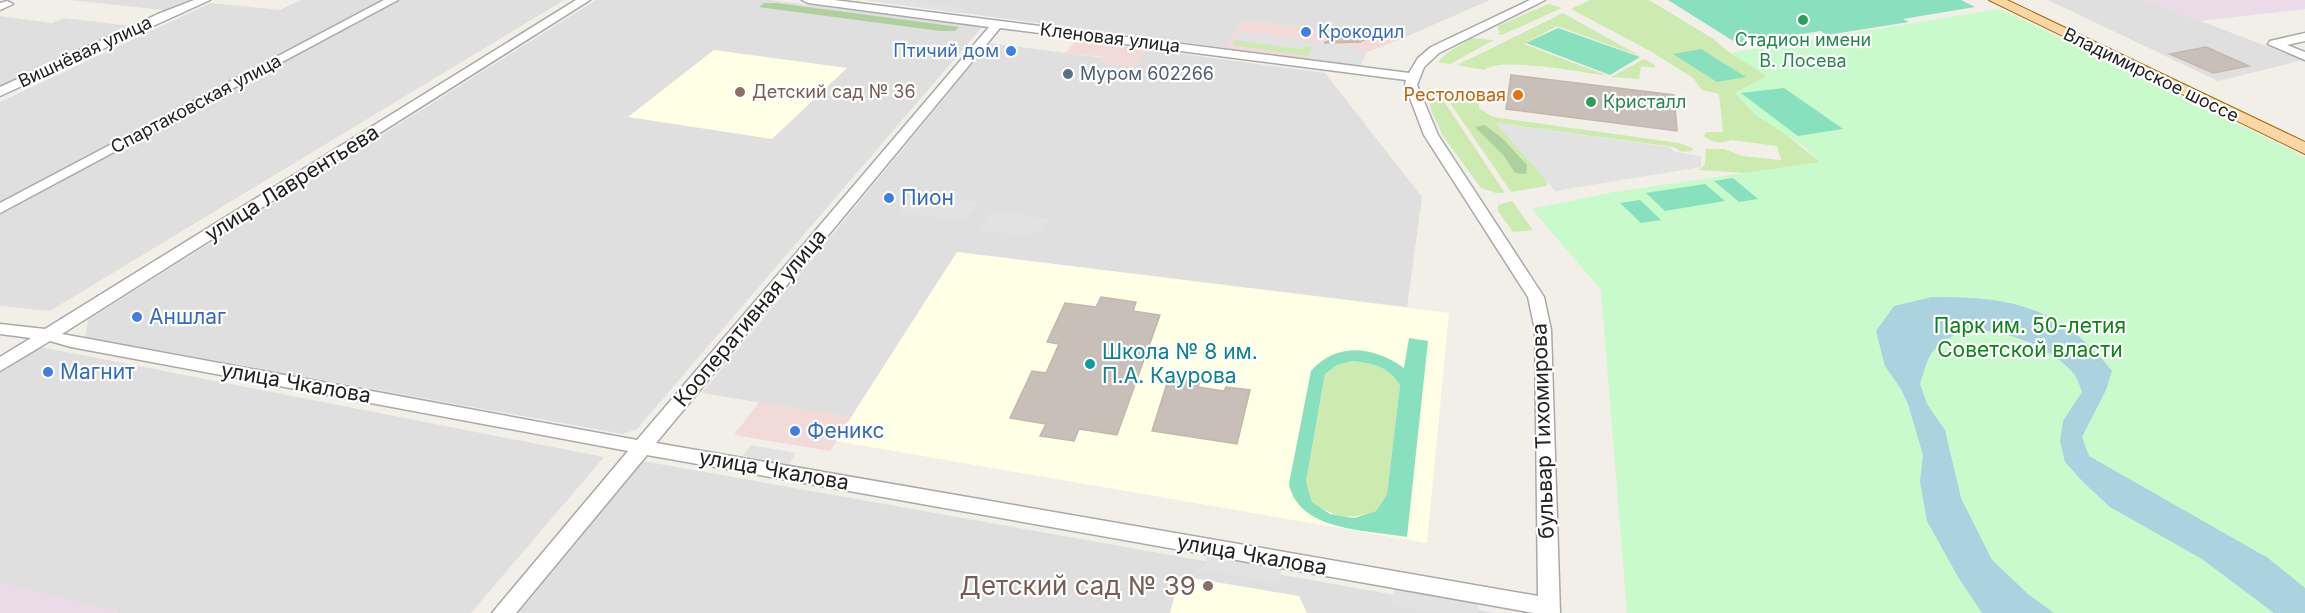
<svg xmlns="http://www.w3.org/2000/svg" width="2305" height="613" font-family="Inter,sans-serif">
<rect width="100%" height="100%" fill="#f2efe9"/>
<g fill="#e0dfdf">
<polygon points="69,0 189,0 164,10"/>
<polygon points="301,0 381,0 0,201 0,102 211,3 280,10"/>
<polygon points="397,0 564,0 50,311 0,306 0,214"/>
<polygon points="596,0 770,0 982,27 637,429 623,434 85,337 88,320"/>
<polygon points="867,0 1490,0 1394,42 1359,27 1346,33 1244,20 1226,48"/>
<polygon points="2048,0 2145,0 2303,60 2218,81"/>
<polygon points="0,16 52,23 64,18 130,26 0,85"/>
<polygon points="990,43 1104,58 1101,62 1134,67 1146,49 1325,73 1422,197 1407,307 957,252 851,417 702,393"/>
<polygon points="41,347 604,457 471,613 118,613 0,583 0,373"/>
<polygon points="637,460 1496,613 513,613"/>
</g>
<g fill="#f2dad9">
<polygon points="1244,20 1345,33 1359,27 1394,42 1367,52 1360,66 1226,48"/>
<polygon points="1076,39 1146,49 1134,67 1101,63 1103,57 1066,53"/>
<polygon points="759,402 851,417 830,451 734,435"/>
</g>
<g fill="#ebdbe8">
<polygon points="2145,0 2305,0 2305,9 2200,21"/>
<polygon points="0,583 118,613 0,613"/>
</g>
<g fill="#ffffe5">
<polygon points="714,50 847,68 772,139 628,117"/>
<polygon points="957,252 1449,313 1427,543 836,441"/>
<polygon points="1180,576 1299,596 1307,613 1170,613"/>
</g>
<g fill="#cdebb0">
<path d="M 1590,0 L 1649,0 L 1712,38 L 1730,53 L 1768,76 L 1735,93 L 1820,162 L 1844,171 L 1746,173 L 1698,170 L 1705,165 L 1706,149 L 1724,149 L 1742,156 L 1781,160 L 1777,146 L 1731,140 C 1722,144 1711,143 1704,136 L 1706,132 L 1723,132 L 1719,94 L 1702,90 L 1693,78 L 1650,51 L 1571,9 Z"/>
<polygon points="1548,4 1562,8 1502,35 1497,34 1501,32 1498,30 1498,26"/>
<path d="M 1563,13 L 1642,57 L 1557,26 L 1524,44 L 1608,76 C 1586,73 1497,56 1485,70 L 1457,65 Z"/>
<polygon points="1471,38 1494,40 1450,64 1438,62 1447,53"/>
<polygon points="1235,40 1302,49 1304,46 1312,47 1308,56 1232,45"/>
<polygon points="1644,59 1655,65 1655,68 1641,66 1639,79 1611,77"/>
<polygon points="1427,88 1443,90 1443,100 1505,193 1496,193 1481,188 1443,136 1431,110"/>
<polygon points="1450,91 1479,95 1479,108 1493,117 1679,143 1693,148 1692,151 1682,152 1674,147 1496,123 1547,181 1547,186 1511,192 1448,100"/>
<polygon points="1512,201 1533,230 1513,232 1498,211 1498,205"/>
<path d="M 1354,361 C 1376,364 1386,366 1400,385 L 1387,494 L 1376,511 C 1348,520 1337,519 1312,502 L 1306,482 L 1325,374 L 1337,365 Z"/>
</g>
<g fill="#add19e">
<polygon points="764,3 777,3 959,27 955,31 940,31 759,7"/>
<polygon points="1485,125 1504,140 1527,165 1526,174 1515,173 1504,156 1475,127"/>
</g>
<polygon fill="#c8facc" points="2000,9 2305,157 2305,613 1627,613 1601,290 1532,209 1614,192 1820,162 1806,148 1756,115 1735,93 1767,76 1730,53"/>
<g fill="#88e0be" fill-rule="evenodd">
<polygon points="1668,0 1961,0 1975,7 1903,19 1909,22 1827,35 1821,31 1738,44"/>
<polygon points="1558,28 1640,57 1610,75 1526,43"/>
<polygon points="1701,49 1746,77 1717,82 1673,54"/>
<polygon points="1784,88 1843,129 1798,136 1741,93"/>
<polygon points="1733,178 1758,199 1739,202 1714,181"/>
<polygon points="1705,184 1725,201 1665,211 1646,193"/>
<polygon points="1640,200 1661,220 1641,223 1620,203"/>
<path d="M 1409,338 L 1428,341 L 1407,537 C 1368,530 1299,532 1289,484 L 1311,371 C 1338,341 1374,347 1404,368 ZM 1353,361 C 1375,364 1387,366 1400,385 L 1387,494 L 1376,511 L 1354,518 L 1330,514 L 1312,502 L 1306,482 L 1325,374 L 1337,365 Z"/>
</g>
<g fill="#e2e2e2">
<polygon points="865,0 904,0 963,8 958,13"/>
<polygon points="1241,31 1355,47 1354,50 1367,52 1360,66 1310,59 1311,56 1308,56 1312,47 1304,46 1302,49 1235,40"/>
<polygon points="1496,123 1669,147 1675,152 1701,156 1701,167 1555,191"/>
<polygon points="913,193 978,202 965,221 899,212"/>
<polygon points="992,211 1049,219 1042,232 1031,231 1028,236 980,230"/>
<polygon points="751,445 796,453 789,464 743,456"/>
<polygon points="1207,555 1282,568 1279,583 1203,570"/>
<polygon points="1394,588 1478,602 1478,613 1442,613 1392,605"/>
</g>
<path fill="#aad3df" d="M 1932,297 C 2010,296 2062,307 2112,371 L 2106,390 L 2082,437 L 2089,456 L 2268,558 L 2305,588 L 2305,613 L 2274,613 L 2202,559 L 2110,507 L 2083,482 L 2065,462 L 2060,441 L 2063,421 L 2082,392 C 2080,387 2078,380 2075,375 C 2052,347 2006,329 1970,330 C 1959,330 1938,344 1931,354 C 1926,362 1923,375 1920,384 L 1927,404 L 1945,430 L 1961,498 L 1992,560 L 2028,594 L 2054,613 L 1982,613 L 1958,577 L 1927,521 L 1920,482 L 1923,455 L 1908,404 L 1901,389 L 1885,366 L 1876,331 L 1894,306 Z"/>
<g fill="#c7bfb8" stroke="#c4b6ab" stroke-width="1.5">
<polygon points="1359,27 1376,34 1360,42 1324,43"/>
<polygon points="2206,47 2249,66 2213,73 2170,54"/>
<polygon points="1511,75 1674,95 1677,131 1506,109"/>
<polygon points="1101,297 1136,302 1133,311 1160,315 1117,435 1079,429 1074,441 1040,436 1046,424 1010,418 1032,371 1046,373 1059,344 1047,342 1065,303 1096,307"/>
<polygon points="1169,377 1200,381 1198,387 1224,391 1226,387 1250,390 1237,444 1152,431"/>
</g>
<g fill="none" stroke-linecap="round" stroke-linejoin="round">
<g stroke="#a9a9a9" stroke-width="3">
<g id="minor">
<polygon points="194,0 210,0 0,96 0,87 158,14"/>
<polygon points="384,0 398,0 0,213 0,203"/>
<path d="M 576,0 L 590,0 L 62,334 L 637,440 L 989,27 L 808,3 L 802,0 L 834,0 L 1409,73 L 1418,58 L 1431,47 L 1530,0 L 1545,0 L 1439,53 L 1424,67 L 1417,85 L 1438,135 L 1544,297 L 1551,330 L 1560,613 L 1534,613 L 647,455 L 516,613 L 492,613 L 628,451 L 71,347 L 50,341 L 0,371 L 0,357 L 31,338 L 0,334 L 0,324 L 45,329 ZM 1000,28 L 1406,80 L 1405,85 L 1424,135 L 1528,297 L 1535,330 L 1538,596 L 656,443 Z"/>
<polygon points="7,1 13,4 0,10 0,3"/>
<polygon points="2305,33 2305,41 2287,45 2305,52 2305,60 2268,44 2270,41"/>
</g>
</g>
<g stroke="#a06b00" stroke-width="2">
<polygon id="major" points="1989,0 2007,0 2305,142 2305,154"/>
</g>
<use href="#minor" fill="#fff" fill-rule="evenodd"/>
<use href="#major" fill="#fcd6a4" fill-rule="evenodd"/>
</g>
<g fill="#2e9e5b" stroke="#fff" stroke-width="2">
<circle cx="1803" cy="20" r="6"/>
<circle cx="1591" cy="102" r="6"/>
</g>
<g fill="#3f7fe0" stroke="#fff" stroke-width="2">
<circle cx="1306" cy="32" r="6"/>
<circle cx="1011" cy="51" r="6"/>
<circle cx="889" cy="198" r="6"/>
<circle cx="137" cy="317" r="6"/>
<circle cx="48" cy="372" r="6"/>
<circle cx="795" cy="431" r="6"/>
</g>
<circle fill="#5c6f8a" stroke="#fff" stroke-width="2" cx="1068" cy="74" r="6"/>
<g fill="#8d6e63" stroke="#fff" stroke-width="2">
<circle cx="740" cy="92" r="6"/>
<circle cx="1208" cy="586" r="6"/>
</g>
<circle fill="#e8710a" stroke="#fff" stroke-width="2" cx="1518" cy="95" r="6"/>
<circle fill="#0f9aa8" stroke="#fff" stroke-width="2" cx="1090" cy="364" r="6"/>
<g text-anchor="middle" stroke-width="4.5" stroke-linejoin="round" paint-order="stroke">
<g font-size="18" fill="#366cbe" stroke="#fff" text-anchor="start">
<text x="1318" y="38">Крокодил</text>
<text x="999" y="57" text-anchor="end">Птичий дом</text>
</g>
<g font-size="18" fill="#222" stroke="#fff">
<text transform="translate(1110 38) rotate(7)" y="6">Кленовая улица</text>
<text transform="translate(85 52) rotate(-25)" y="6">Вишнёвая улица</text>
<text transform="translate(2151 75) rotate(26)" y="6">Владимирское шоссе</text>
<text transform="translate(196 104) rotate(-28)" y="6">Спартаковская улица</text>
</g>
<g font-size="18" fill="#27864d" stroke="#fff">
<text x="1803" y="46">Стадион имени<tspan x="1803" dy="21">В. Лосева</tspan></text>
<text x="1603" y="108" text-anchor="start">Кристалл</text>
</g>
<g font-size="18" fill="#4e5e75" stroke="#fff" text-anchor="start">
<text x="1080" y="80">Муром 602266</text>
</g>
<g font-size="18" fill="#785e54" stroke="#fff" text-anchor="start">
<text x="752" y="98">Детский сад № 36</text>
</g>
<g font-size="18" fill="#c56008" stroke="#fff" text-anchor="end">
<text x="1506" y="101">Рестоловая</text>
</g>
<g font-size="21" fill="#222" stroke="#fff">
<text transform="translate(292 183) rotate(-32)" y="7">улица Лаврентьева</text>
<text transform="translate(750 318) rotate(-50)" y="7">Кооперативная улица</text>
<text transform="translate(296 383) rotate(10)" y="7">улица Чкалова</text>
<text transform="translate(1543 431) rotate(-92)" y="7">бульвар Тихомирова</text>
<text transform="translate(774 470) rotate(10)" y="7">улица Чкалова</text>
<text transform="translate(1252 555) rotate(10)" y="7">улица Чкалова</text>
</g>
<g font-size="21" fill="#366cbe" stroke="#fff" text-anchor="start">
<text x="901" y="205">Пион</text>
<text x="149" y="324">Аншлаг</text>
<text x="60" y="379">Магнит</text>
<text x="807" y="438">Феникс</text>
</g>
<g font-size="21" fill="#0c8416" stroke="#fff">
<text x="2030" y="333">Парк им. 50-летия<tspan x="2030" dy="24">Советской власти</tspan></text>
</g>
<g font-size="21" fill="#0d838f" stroke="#fff" text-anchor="start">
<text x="1102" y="359">Школа № 8 им.<tspan x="1102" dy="24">П.А. Каурова</tspan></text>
</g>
<g font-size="26" fill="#785e54" stroke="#fff" text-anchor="end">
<text x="1196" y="595">Детский сад № 39</text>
</g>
</g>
</svg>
